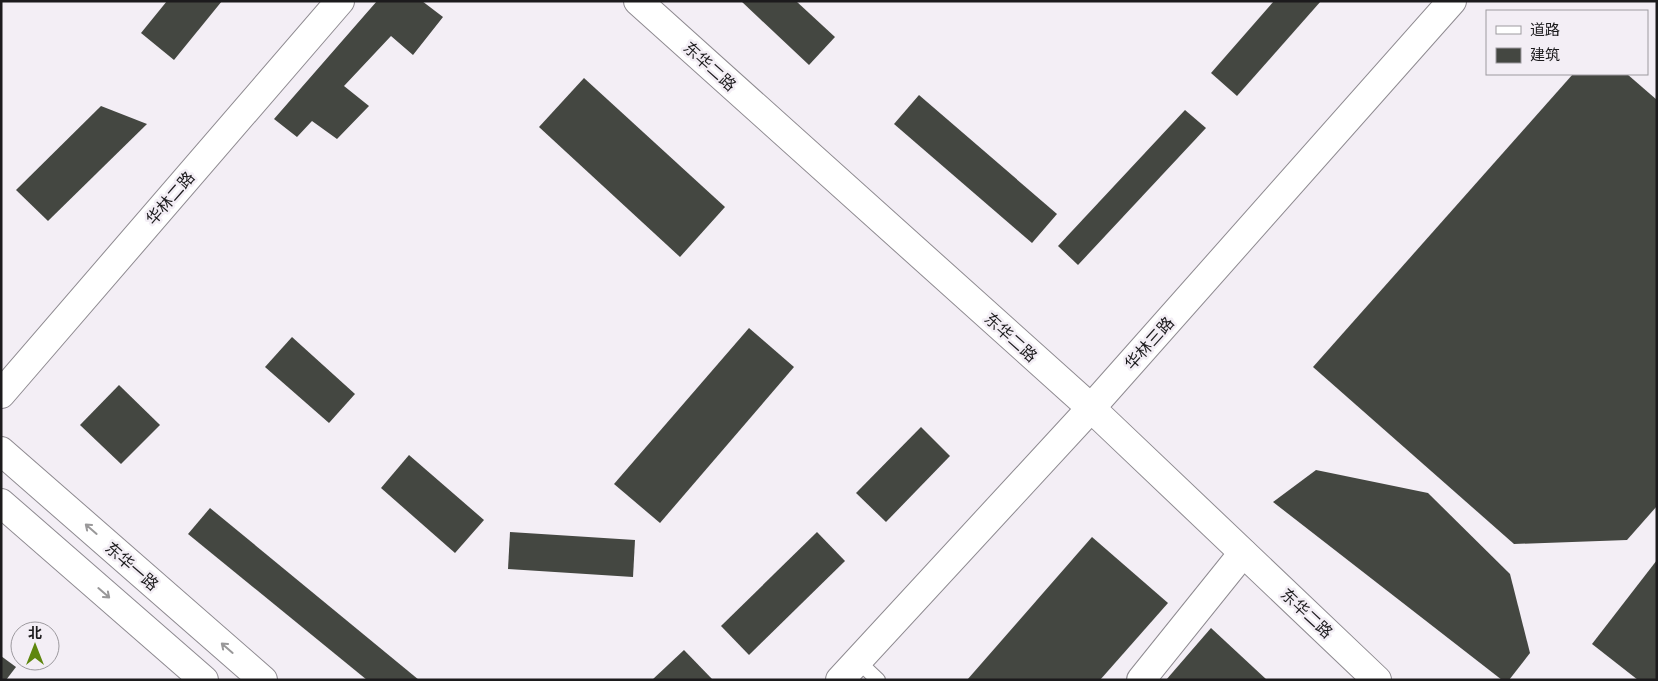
<svg xmlns="http://www.w3.org/2000/svg" width="1658" height="681" font-family="Rubik,'Noto Sans SC',sans-serif">
<rect width="100%" height="100%" fill="#f3eef5"/>
<g fill="#444741">
<polygon points="167,1 222,1 174,60 141,33"/>
<polygon points="377,1 422,1 443,17 413,55 391,36 344,86 369,106 337,139 312,121 297,137 274,119"/>
<polygon points="741,1 796,1 835,37 809,65"/>
<polygon points="1274,1 1321,1 1237,96 1211,73"/>
<polygon points="1573,74 1627,74 1657,100 1657,506 1627,540 1514,544 1313,367"/>
<polygon points="584,78 725,207 680,257 539,127"/>
<polygon points="919,95 1057,214 1032,243 894,124"/>
<polygon points="101,106 147,124 48,221 16,190"/>
<polygon points="1185,110 1206,128 1078,265 1058,246"/>
<polygon points="749,328 794,367 660,523 614,484"/>
<polygon points="292,337 355,394 329,423 265,367"/>
<polygon points="119,385 160,425 121,464 80,425"/>
<polygon points="921,427 950,456 886,522 856,493"/>
<polygon points="409,455 484,520 455,553 381,488"/>
<polygon points="1316,470 1428,493 1510,574 1530,653 1509,680 1502,680 1273,502"/>
<polygon points="210,508 419,680 367,680 188,534"/>
<polygon points="510,532 635,540 633,577 508,569"/>
<polygon points="817,532 845,561 749,655 721,626"/>
<polygon points="1092,537 1168,603 1100,680 967,680"/>
<polygon points="1657,560 1657,680 1638,680 1592,644"/>
<polygon points="1211,628 1267,680 1166,680"/>
<polygon points="684,650 713,680 652,680"/>
<polygon points="1,656 16,667 6,680 1,680"/>
</g>
<g fill="none" stroke-linecap="round" stroke-linejoin="round">
<g stroke="#8e8a90" stroke-width="16">
<polyline id="lane" points="858,661 878,680"/>
</g>
<g stroke="#8e8a90" stroke-width="30">
<g id="street">
<polyline points="638,1 1091,408 1377,680"/>
<polyline points="1,394 340,1"/>
<polyline points="840,680 1091,408 1452,1"/>
<polyline points="1141,680 1243,553"/>
</g>
</g>
<g stroke="#8e8a90" stroke-width="30">
<g id="secondary">
<polyline points="1,451 263,680"/>
<polyline points="1,503 204,680"/>
</g>
</g>
<use href="#lane" stroke="#fff" stroke-width="14"/>
<use href="#street" stroke="#fff" stroke-width="28"/>
<use href="#secondary" stroke="#fff" stroke-width="28"/>
</g>
<defs><path id="oneway-shaft" d="M-6 0H5M1.5-3L5.5 0L1.5 3" fill="none" stroke-width="1.6" stroke-linecap="round" stroke-linejoin="round" transform="scale(1.25)"/></defs>
<g stroke="#999899">
<use href="#oneway-shaft" transform="translate(91 529) rotate(-139)"/>
<use href="#oneway-shaft" transform="translate(104 593) rotate(41)"/>
<use href="#oneway-shaft" transform="translate(227 648) rotate(-139)"/>
</g>
<g text-anchor="middle" stroke-width="5" stroke-linejoin="round" paint-order="stroke">
<g font-size="16" fill="#1c1b1d" stroke="#f3eef5">
<text transform="translate(710 66) rotate(42)" y="6">东华二路</text>
<text transform="translate(170 198) rotate(-49)" y="6">华林二路</text>
<text transform="translate(1011 337) rotate(42)" y="6">东华二路</text>
<text transform="translate(1149 343) rotate(-48)" y="6">华林三路</text>
<text transform="translate(132 566) rotate(41)" y="6">东华一路</text>
<text transform="translate(1307 613) rotate(43)" y="6">东华二路</text>
</g>
</g>
<rect width="1658" height="681" fill="none" stroke="#1c1b1d" stroke-width="5"/>
<rect x="1486" y="10" width="162" height="65" fill="#f3eef5" stroke="#9d9a9f"/>
<rect x="1496" y="26" width="25" height="8" fill="#ffffff" stroke="#9d9a9f"/>
<text x="1530" y="35" font-size="15" fill="#1c1b1d">道路</text>
<rect x="1496" y="48" width="25" height="15" fill="#444741" stroke="#9d9a9f"/>
<text x="1530" y="60" font-size="15" fill="#1c1b1d">建筑</text>
<g transform="translate(35 646)"><circle r="24" fill="#f3eef5" stroke="#9d9a9f"/>
<path d="M0-4L9 19L0 12L-9 19Z" fill="#5e860d"/>
<text y="-8" font-size="14" font-weight="bold" text-anchor="middle" fill="#1c1b1d">北</text>
</g>
</svg>
